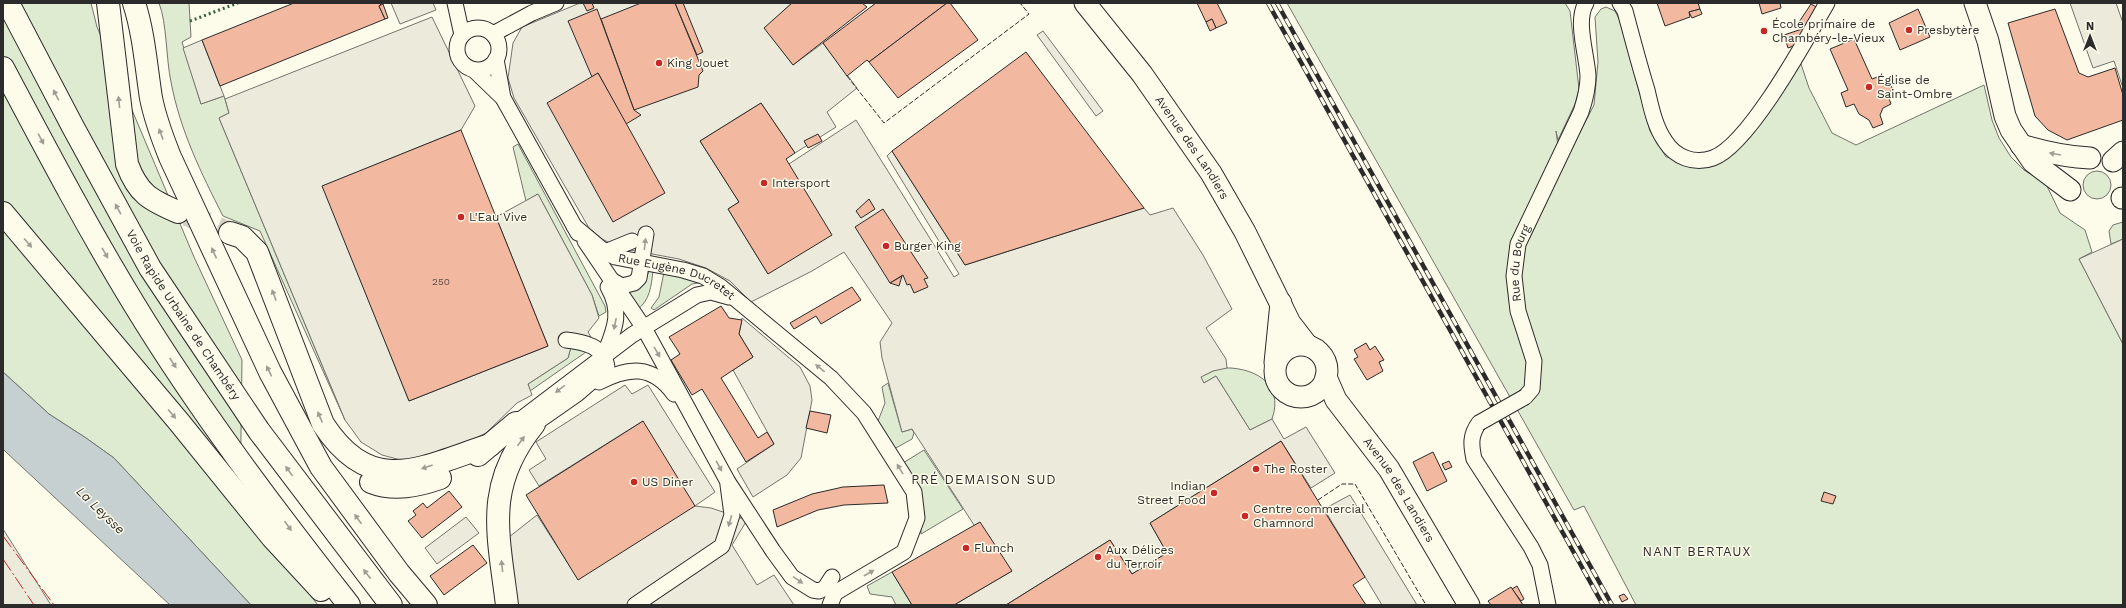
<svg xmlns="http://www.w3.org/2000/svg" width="2126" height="608" font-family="'Work Sans',sans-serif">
<rect width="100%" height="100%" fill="#fdfbea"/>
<g fill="#deebd1" stroke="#74746e">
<polygon points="3,3 91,3 97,27 194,257 242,360 240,507 318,605 251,605 114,458 86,438 49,414 3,372"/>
<path d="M 159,3 L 189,3 L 191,37 L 182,42 L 201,104 L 224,96 L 229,113 L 219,118 L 345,420 L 260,231 L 223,216 C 201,173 180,130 171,82 C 166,59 167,23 159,3 Z"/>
<polygon points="1287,3 1565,3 1570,11 1579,89 1575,104 1558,140 1556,131 1561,169 1594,105 1598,62 1595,17 1601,9 1606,7 1615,11 1620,21 1650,131 1666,157 1717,159 1797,52 1809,88 1832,133 1856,145 1984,85 1992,120 1999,138 2011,157 2024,170 2046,184 2060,213 2085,230 2092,252 2079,259 2123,344 2123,605 1636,605 1584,506 1574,510"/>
<polygon points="518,144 605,306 606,312 599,316 592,295 538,194 526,201 513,147"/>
<circle cx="2097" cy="185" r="14"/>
<polygon points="2123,222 2123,239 2111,244 2109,231 2113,225"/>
<path d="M 649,270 L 653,271 C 651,287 650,300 637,310 L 627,293 C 639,289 646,283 649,270 Z"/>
<polygon points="664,272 703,282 692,284 654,310 651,308 659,297"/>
<polygon points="571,347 586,350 586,352 530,391 528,384 568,358"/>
<path d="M 1220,368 C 1252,366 1285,382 1272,419 L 1250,430 L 1216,376 L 1204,383 L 1200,377 Z"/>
<polygon points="888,383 902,432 912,429 914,433 912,439 894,449 878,421 885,403 882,387"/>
<polygon points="924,450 963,509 921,534 921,526 903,463"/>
<polygon points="892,572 912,605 896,605 892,597 870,594 867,586"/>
</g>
<g fill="#eceadb" stroke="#74746e">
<polygon points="391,3 433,3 436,10 400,24"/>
<polygon points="580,3 792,3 765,28 793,65 823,43 857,88 827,112 836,127 795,153 761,103 700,141 739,202 728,209 768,274 789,164 856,120 954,277 959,274 887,156 892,151 965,265 1144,208 1150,215 1173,208 1203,255 1232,309 1206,328 1226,359 1227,368 1213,371 1201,377 1204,383 1216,376 1250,430 1272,419 1284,439 1306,427 1335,473 1311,488 1281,441 1150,523 1167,553 1132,574 1110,540 1006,605 954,605 1012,571 974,525 912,429 902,432 882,358 880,342 892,323 844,252 812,271 751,302 730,281 706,268 679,259 620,248 602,239 589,228 514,98 508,78 513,43 522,27"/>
<polygon points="2070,3 2116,3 2123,23 2123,88 2114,61 2093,68"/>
<polygon points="432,17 475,106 461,130 323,186 409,401 548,346 496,217 538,194 592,295 599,318 588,332 591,337 571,347 568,358 528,384 532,395 517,403 486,433 449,451 412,463 382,455 361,442 345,420 219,118 229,113 225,99"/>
<polygon points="1043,31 1103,111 1096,116 1037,35"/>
<polygon points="202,40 224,96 201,104 183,48"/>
<polygon points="2123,239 2123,344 2079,259"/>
<polygon points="742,318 800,367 810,386 812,400 801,458 787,475 753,497 737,469 774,444 733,370 753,357 739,334"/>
<polygon points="625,385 632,394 648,385 715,492 695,506 711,508 747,520 732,545 757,585 774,575 794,605 517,605 509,537 537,515 578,579 643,421 539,486 529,470 546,459 536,442"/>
<polygon points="1350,495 1417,605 1382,605 1324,509"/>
<polygon points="466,517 479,533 437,564 425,548"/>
<polygon points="3,529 51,605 3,605"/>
</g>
<polygon fill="#c7d0d0" stroke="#74746e" points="3,372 49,414 86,438 114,458 251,605 170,605 7,453 3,449"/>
<g fill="#f2b8a0" stroke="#2b2b2b">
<polygon points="294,3 382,3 379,6 385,19 220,86 202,40"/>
<polygon points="583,3 592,3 594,8 587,11"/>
<polygon points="641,3 675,3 703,71 699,75 698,87 634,110 601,19"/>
<polygon points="675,3 683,3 703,52 697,55"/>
<polygon points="792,3 862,3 867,7 793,65 764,28"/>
<polygon points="876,3 947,3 869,62 867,60 847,76 823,43"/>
<polygon points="947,3 950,3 978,40 898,98 869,62"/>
<polygon points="1197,3 1217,3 1227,23 1216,28 1212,19 1206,22"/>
<polygon points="1657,3 1698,3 1700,9 1689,12 1690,17 1665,26"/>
<polygon points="1759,3 1780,3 1781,8 1762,14"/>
<polygon points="383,4 388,18 385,19 379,6"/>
<polygon points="1811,4 1820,9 1807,28 1799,22"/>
<polygon points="597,9 634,110 641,115 626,124 598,73 592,77 568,21"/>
<polygon points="1700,9 1702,14 1692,18 1689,12"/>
<polygon points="1918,9 1930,37 1900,50 1889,23"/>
<polygon points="2055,9 2079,73 2088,77 2115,68 2123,95 2123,120 2067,140 2048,130 2035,116 2008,23"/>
<polygon points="1212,19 1216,28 1210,31 1206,22"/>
<polygon points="1805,28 1796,45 1788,48 1784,35"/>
<polygon points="1854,39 1872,79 1880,76 1883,83 1889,81 1893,90 1887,93 1891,104 1883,108 1880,115 1883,124 1873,128 1869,120 1859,114 1854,104 1846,107 1841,93 1848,90 1830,49"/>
<polygon points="1026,52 1144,208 965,265 892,151"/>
<polygon points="598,73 665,193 613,222 547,103"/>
<polygon points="761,103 795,153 786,159 832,235 768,274 728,209 739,202 700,141"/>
<polygon points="461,130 548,346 409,401 322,186"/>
<polygon points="818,134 822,141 808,148 804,141"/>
<polygon points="869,199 875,209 861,218 856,211"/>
<polygon points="883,209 928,278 924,279 928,287 914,293 910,284 907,285 903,275 890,283 855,227"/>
<polygon points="902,276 899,286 890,283"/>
<polygon points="852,287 861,300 821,324 816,316 794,329 790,323"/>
<polygon points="721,306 729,318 742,320 739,334 753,357 721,378 758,438 767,432 774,444 746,462 702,389 692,395 671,360 680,354 669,337"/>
<polygon points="1366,343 1370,350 1375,346 1384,360 1379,362 1383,371 1367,380 1354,359 1358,357 1354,350"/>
<polygon points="810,411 831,415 827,433 806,428"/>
<polygon points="643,421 695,506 578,580 526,495"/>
<polygon points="1281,441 1365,577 1353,585 1366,605 1006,605 1110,540 1132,574 1167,553 1150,523"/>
<polygon points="1433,452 1447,481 1427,491 1413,462"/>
<polygon points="1449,461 1452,467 1445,470 1442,464"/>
<polygon points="884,485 888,503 844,505 818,510 777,527 773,510 812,494 843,487"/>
<polygon points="449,491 462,507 422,538 408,521 416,515 413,511 423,503 427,508"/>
<polygon points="1824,492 1836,496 1833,504 1821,501"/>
<polygon points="980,522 1012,571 954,605 912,605 892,572"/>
<polygon points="473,545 487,563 444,595 430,576"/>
<polygon points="1517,586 1524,599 1521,601 1512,589"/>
<polygon points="1511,587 1523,605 1491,605 1488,601"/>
<polygon points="1624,594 1628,599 1622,602 1619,596"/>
</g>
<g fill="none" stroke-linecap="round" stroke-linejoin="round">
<polyline stroke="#d3d1c4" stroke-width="22" stroke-dasharray="22 11" stroke-linecap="butt" points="187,215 230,233"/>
<g stroke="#2b2b2b" stroke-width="17">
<g id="street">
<polyline points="455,3 462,35"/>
<path d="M 1620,3 L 1625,11 C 1632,37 1639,64 1647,90 C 1651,107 1655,127 1665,141 C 1675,157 1694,165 1713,158 C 1749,145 1807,38 1827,3"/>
<circle cx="478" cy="49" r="21"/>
<polyline points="493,34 532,13 556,3"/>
<polyline points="496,59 503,98"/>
<polyline points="474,70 503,98 578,233"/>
<path id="s1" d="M 574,226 L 605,252 L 615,257 L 683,270 L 703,276 L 721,287 L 831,378 L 864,413 L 914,492 L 917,518 L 904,552 L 835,593 L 830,605"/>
<polyline points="585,241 644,328 728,482 773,551 792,577 813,590 819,591 825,588 832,577"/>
<polyline points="605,252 632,241"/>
<polyline points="611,280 622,286 634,283 639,278 646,234"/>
<path d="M 604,356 C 614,330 623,313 608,287"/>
<path d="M 599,382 C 628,367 652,364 674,394"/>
<path id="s2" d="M 1525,397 L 1532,389 L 1534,361 L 1518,311 L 1514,276 L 1518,244 L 1581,112 C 1585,100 1588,89 1588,76 C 1587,55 1575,21 1586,3"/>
<polyline points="516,423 632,335 697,295 711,292 729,297"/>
<path d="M 1479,423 C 1470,435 1471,445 1474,459 L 1531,547 L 1540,565 L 1548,605"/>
<path d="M 534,424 L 577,394 L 607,368 C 605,346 584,342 566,340"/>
<polyline points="635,605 722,546 732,515 728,485"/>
</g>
</g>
<g stroke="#2b2b2b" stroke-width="23">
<g id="secondary">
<path id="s3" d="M 1085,3 L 1142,74 L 1211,173 L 1245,232 L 1290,323 L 1307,345"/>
<polyline points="1975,3 1988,41 2005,116 2011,130 2033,162 2070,190"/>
<path d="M 2021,145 C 2044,152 2066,157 2090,158"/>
<polyline points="2113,161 2123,152"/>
<polyline points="2122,198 2123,198"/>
<circle cx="1301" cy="371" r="26"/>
<polyline points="1275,363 1281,303"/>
<path id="s4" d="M 1326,377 L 1336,400 L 1389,469 L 1469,605"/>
</g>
</g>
<g stroke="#2b2b2b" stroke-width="24">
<g id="highway">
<path id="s5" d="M 8,3 L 73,127 L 150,268 L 259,431 L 391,605"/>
<path d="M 108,3 L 127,164 C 138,194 150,200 178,212"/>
<path d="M 134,3 C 144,34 146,66 151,98 C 155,118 162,137 170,157 L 270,372 L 321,467 L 399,573 L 426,605"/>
<path d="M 3,68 C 45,147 87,227 134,304 C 198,409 273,508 349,605"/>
<polyline points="3,213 179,422 272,537 321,590"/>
<path d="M 230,233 L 242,237 L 257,252 L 323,424 C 372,499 422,467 490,445"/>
<polyline points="478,455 516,423"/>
<path d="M 371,482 C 394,491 417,486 440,478"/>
<path d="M 507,605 C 498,532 484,486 534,424"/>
</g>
</g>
<use href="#street" stroke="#fdfbea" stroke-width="15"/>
<use href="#secondary" stroke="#fdfbea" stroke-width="21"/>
<use href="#highway" stroke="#fdfbea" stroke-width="22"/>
<g stroke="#2b2b2b" stroke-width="4.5">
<g id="rail">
<polyline points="1268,3 1603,605"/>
<polyline points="1277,3 1612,605"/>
</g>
</g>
<use href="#rail" stroke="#fdfbea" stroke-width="3" stroke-dasharray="9" stroke-linecap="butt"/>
<g stroke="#2b2b2b" stroke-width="17" stroke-linecap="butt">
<polyline id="street-bridge" points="1479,423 1525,397"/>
</g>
<use href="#street-bridge" stroke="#fdfbea" stroke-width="15"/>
<polyline stroke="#34623c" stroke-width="3" stroke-dasharray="2 3" stroke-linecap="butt" points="190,21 238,3"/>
<g stroke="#2b2b2b" stroke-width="1" stroke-dasharray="5 2" stroke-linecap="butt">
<polyline points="847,76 884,123 1029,14 1020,3"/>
<polyline points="1318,500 1342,484 1355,484 1426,605"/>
</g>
<g stroke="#c62828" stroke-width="1" stroke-dasharray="14 3 2 3" stroke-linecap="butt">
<polyline points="3,536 54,605"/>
<polyline points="3,559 34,605"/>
</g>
</g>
<defs><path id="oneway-solid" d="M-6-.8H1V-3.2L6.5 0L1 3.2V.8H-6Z"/></defs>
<g fill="#9e9d94">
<use href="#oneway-solid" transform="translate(56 95) rotate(-118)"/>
<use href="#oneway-solid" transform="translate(119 102) rotate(-96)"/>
<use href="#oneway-solid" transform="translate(161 134) rotate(-110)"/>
<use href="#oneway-solid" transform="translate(41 139) rotate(62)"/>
<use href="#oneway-solid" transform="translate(2055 154) rotate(-170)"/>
<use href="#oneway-solid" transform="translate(118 209) rotate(-119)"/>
<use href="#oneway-solid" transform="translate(28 243) rotate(50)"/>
<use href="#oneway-solid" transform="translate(645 244) rotate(-83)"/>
<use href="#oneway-solid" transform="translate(105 253) rotate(60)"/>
<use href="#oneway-solid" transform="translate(214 253) rotate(-115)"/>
<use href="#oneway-solid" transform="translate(274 295) rotate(-111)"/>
<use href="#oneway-solid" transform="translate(615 324) rotate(102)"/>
<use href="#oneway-solid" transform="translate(657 352) rotate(60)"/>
<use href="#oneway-solid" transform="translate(173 363) rotate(57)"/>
<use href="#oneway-solid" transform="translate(820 368) rotate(-141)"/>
<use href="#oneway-solid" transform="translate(269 371) rotate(-116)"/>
<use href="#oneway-solid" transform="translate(560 389) rotate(142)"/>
<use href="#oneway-solid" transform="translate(172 414) rotate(50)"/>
<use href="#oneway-solid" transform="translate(320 417) rotate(-113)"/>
<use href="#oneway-solid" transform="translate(521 441) rotate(-54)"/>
<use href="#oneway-solid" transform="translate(719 466) rotate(61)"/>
<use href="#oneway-solid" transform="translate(427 467) rotate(161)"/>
<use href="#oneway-solid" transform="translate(900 469) rotate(-121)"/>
<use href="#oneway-solid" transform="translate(289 471) rotate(-126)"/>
<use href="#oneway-solid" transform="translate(358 519) rotate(-126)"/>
<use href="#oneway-solid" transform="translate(730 521) rotate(106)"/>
<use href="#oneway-solid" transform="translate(288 526) rotate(54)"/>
<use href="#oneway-solid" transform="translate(502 566) rotate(-96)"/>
<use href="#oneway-solid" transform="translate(869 573) rotate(-30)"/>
<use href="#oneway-solid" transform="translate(367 574) rotate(-127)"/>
<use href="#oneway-solid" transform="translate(798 580) rotate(34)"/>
</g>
<g fill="#c62828" stroke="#fdfbea" stroke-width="1.5">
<circle cx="1909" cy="30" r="4"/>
<circle cx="1764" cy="31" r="4"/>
<circle cx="659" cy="63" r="4"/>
<circle cx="1869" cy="87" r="4"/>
<circle cx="764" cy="183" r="4"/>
<circle cx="461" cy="217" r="4"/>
<circle cx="886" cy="246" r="4"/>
<circle cx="1256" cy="469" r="4"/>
<circle cx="634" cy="482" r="4"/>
<circle cx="1214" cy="493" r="4"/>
<circle cx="1245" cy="516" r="4"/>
<circle cx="966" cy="548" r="4"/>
<circle cx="1098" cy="557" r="4"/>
</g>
<g text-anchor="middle" stroke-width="3" stroke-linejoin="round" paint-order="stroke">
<g font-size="10" fill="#5d4e48">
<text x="441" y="285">250</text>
</g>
<g font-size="12" fill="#2b2b2b" stroke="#fdfbea" text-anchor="start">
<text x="1772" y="28">École primaire de<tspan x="1772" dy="14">Chambéry-le-Vieux</tspan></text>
<text x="1917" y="34">Presbytère</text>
<text x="667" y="67">King Jouet</text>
<text x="1877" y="84">Église de<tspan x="1877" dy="14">Saint-Ombre</tspan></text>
<text x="772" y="187">Intersport</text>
<text x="469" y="221">L'Eau Vive</text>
<text x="894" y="250">Burger King</text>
<text x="1264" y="473">The Roster</text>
<text x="642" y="486">US Diner</text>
<text x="1206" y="490" text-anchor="end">Indian<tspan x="1206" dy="14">Street Food</tspan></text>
<text x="1253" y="513">Centre commercial<tspan x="1253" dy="14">Chamnord</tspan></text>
<text x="974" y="552">Flunch</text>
<text x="1106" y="554">Aux Délices<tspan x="1106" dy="14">du Terroir</tspan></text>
</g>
<g font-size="12" fill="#2b2b2b" stroke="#fdfbea">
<text dy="4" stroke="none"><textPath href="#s3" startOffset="180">Avenue des Landiers</textPath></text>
<text dy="4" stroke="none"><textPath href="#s2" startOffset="140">Rue du Bourg</textPath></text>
<text dy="4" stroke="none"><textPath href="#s1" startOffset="117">Rue Eugène Ducretet</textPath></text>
<text dy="4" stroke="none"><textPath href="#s5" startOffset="358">Voie Rapide Urbaine de Chambéry</textPath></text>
<text dy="4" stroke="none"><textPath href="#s4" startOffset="135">Avenue des Landiers</textPath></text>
</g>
<g font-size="13" letter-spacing="1" fill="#2b2b2b" stroke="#fdfbea">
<text x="984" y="484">PRÉ DEMAISON SUD</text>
<text x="1697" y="556">NANT BERTAUX</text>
</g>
<g font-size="13" font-style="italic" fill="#2b2b2b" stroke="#fdfbea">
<text transform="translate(101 510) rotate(44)" y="5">La Leysse</text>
</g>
</g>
<rect width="2126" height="608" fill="none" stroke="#2b2b2b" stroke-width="8"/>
<g transform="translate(2090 36)" stroke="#fdfbea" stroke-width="3" paint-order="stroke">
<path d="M0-3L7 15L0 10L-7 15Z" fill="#2b2b2b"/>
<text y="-6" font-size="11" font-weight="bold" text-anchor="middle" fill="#2b2b2b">N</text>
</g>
</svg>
